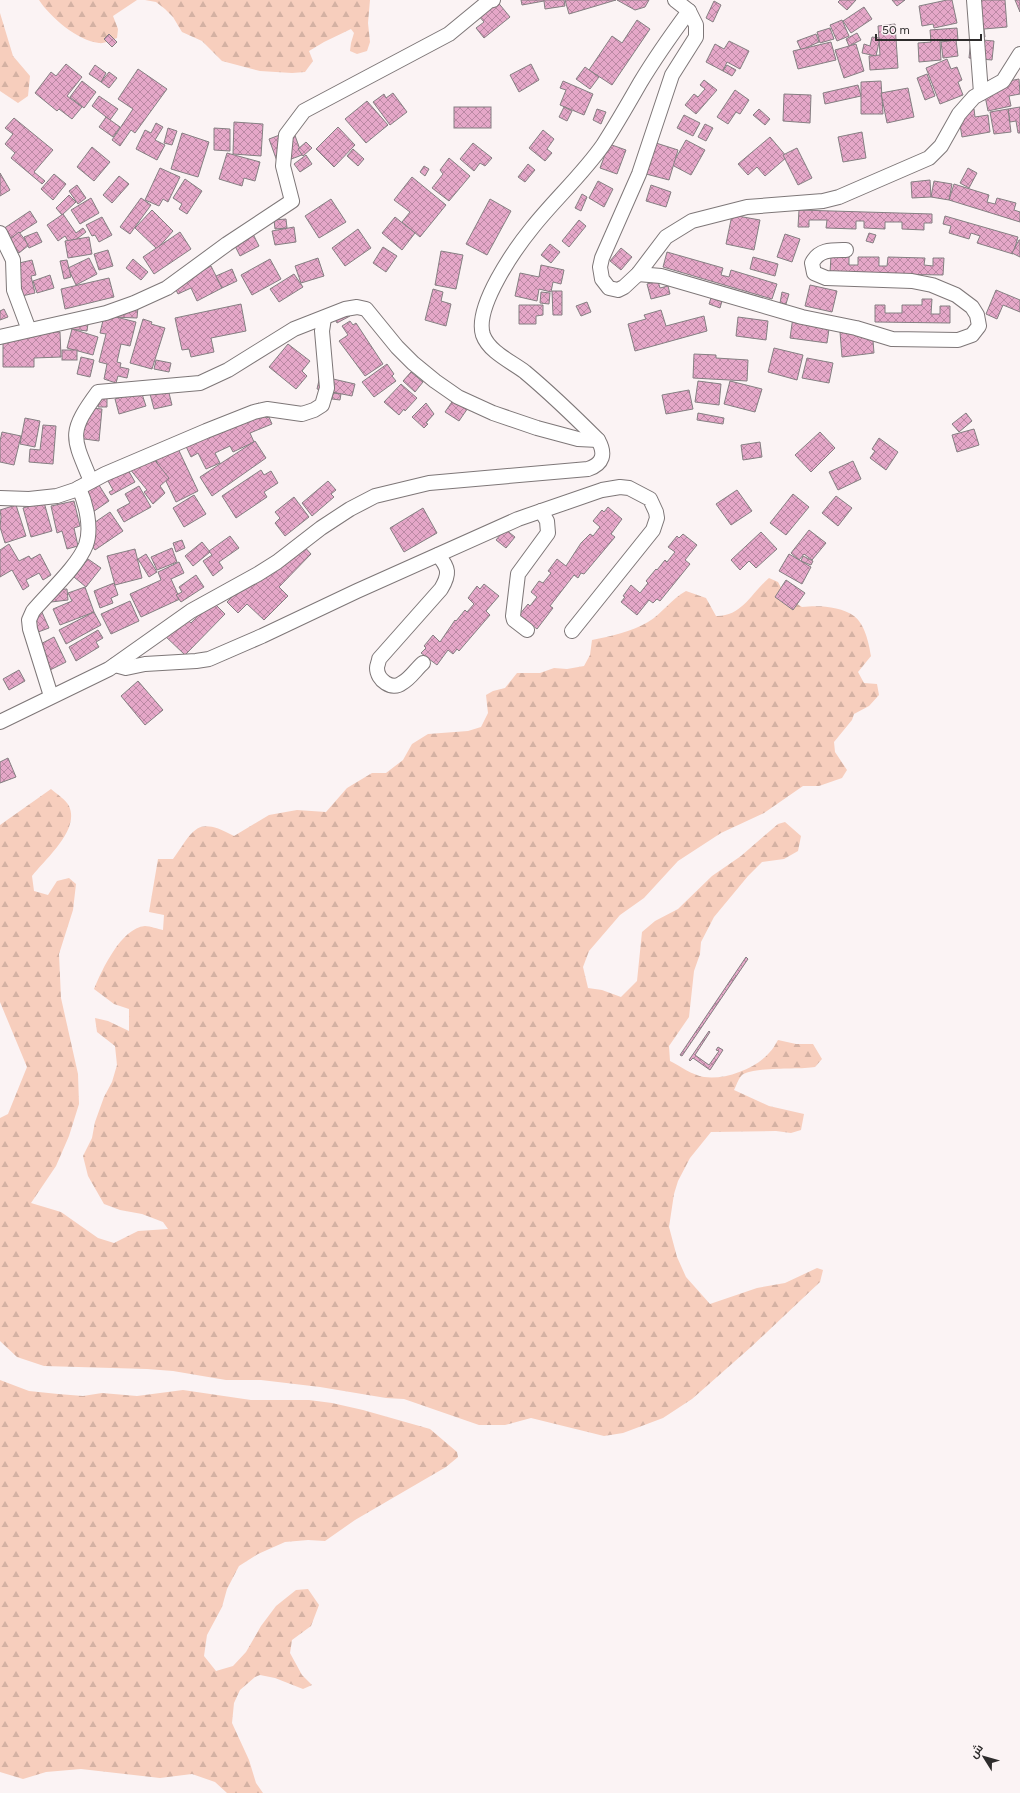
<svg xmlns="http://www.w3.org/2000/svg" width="1020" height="1793" font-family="Figtree,Cairo,sans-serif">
<defs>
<pattern id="forest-firs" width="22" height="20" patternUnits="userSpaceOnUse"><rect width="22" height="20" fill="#f7cebd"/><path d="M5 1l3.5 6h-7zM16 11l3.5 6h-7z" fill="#d4b1a3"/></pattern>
<pattern id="building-cross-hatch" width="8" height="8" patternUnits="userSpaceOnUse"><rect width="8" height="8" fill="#e5a7c8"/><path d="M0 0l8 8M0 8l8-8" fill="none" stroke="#ba88a3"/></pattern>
</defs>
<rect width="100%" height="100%" fill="#fbf3f4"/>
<g fill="url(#forest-firs)">
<path d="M 39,0 L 137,0 L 113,16 L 118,29 L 117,38 C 111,40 104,44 99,43 C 78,41 50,17 39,0 Z"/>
<polygon points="145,0 370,0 368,23 370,42 367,51 357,54 350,51 351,43 354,33 351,29 324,42 309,51 313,61 305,72 292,73 260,71 222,61 202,41 182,32 173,17 165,9 156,2"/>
<polygon points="0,13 13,56 30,76 28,96 18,103 0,91"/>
<path d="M 769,578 L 778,582 L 786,597 L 802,607 C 817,605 841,606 854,616 C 865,624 869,644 871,656 L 858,672 L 864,683 L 877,684 L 879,695 L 869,706 L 854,714 L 852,720 L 834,742 L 835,752 L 847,770 L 842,778 L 819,786 L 803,786 L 764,813 L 721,833 L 678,861 L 644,898 L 620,915 L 589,951 L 583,967 L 588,988 L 602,990 L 621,997 L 637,981 L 642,932 L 655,921 L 678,909 L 712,876 L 741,856 L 778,824 L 785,822 L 801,836 L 798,851 L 784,859 L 762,862 L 748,876 L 714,917 L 701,942 L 700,954 L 694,971 L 689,1017 L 669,1046 L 670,1061 C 680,1066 692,1075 704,1077 C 725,1080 755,1069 769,1053 C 773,1049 775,1045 778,1040 L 796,1044 L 813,1044 L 822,1059 L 815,1067 C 799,1070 751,1066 741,1076 C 738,1080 736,1086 734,1090 L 769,1106 L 804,1114 L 801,1130 L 791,1133 L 776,1131 L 711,1132 L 690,1158 L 678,1181 L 674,1194 L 669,1227 L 677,1257 L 686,1277 L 710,1304 L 757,1288 L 785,1283 L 817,1268 L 823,1270 L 820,1282 L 751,1347 L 692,1399 L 663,1418 L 623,1433 L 604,1436 L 531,1418 L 505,1425 L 479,1425 L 404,1399 L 386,1398 L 320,1387 L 261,1380 L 226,1380 L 173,1371 L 147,1369 L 44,1366 L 17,1357 L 0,1341 L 0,1118 L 8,1114 L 27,1067 L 0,1002 L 0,825 L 51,789 C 57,794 66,800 69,806 C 80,830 46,858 32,876 L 34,891 L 48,895 L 57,881 L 69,878 L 76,884 L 73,910 L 59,954 L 61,998 L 78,1074 L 79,1104 L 69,1136 L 56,1166 L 31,1203 L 61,1212 L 98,1238 L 114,1243 L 138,1231 L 168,1229 L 163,1222 L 142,1214 L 120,1210 L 104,1204 L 88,1176 L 83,1156 L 92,1138 L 95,1122 L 104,1097 L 112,1082 L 117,1065 L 115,1046 L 97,1032 L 95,1018 L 108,1021 L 129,1031 L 129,1009 L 114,1004 L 94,989 C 102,970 121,928 145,926 C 150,926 158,929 163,930 L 164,915 L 149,912 L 158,859 L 173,859 C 194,830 196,815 234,836 L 269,815 L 297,810 L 326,812 L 347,788 L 372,773 L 386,773 L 403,760 L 412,744 L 428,734 L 468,731 L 481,727 L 488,713 L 486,695 L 493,691 L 505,688 L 517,673 L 540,673 L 554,668 L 567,669 L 584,666 L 590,655 L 592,640 C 611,636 631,632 648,622 C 663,613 671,599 686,591 L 706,598 L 716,616 C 742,617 752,592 769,578 Z"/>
<polygon points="0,1380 29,1391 58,1394 83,1396 102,1393 137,1396 183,1390 251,1400 309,1400 332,1403 363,1410 430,1429 457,1452 458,1457 446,1467 355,1520 325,1541 308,1540 285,1542 258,1554 239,1566 227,1589 222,1607 207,1635 204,1656 216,1671 233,1666 246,1652 261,1626 276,1606 296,1590 308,1589 319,1605 311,1626 292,1640 290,1653 302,1675 312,1685 303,1689 275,1678 260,1675 255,1677 240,1690 234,1703 232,1723 249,1760 256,1783 263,1793 227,1793 215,1782 192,1774 160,1778 81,1769 46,1772 23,1779 0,1772"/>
</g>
<g fill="url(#building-cross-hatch)" stroke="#857f82">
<polygon points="496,0 510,17 484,38 476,28 484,22 478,15"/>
<polygon points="521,0 564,0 565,6 545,9 544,1 522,5"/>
<polygon points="565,0 616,0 569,14"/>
<polygon points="617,0 649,0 645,7 635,10"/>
<polygon points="840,0 856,0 847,10 838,2"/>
<polygon points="892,0 905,0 897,6"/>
<polygon points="947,0 952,0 957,23 934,28 933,24 922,26 919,6"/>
<polygon points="982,0 1005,0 1007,27 984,29 985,37 971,38 968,1"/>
<polygon points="1015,0 1020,0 1020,12"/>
<polygon points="714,1 721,5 713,22 706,18"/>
<polygon points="864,7 872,19 851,33 843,21"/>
<polygon points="637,20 650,29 612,85 589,70 612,36 622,43"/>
<polygon points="842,20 849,36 837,41 830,25"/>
<polygon points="895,24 898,68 870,70 869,56 880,55 878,26"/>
<polygon points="830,28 834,39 820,43 817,32"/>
<polygon points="957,28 958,40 940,41 941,60 919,62 918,43 931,42 930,30"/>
<polygon points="857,33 861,40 849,46 846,39"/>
<polygon points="109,34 117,42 112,47 104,39"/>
<polygon points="816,34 819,42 801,50 797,41"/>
<polygon points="872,37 880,38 876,56 862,53 864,44 870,46"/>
<polygon points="971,39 994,41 992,60 969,58"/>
<polygon points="956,40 958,56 943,58 941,42"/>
<polygon points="729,41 749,51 740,69 727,62 723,71 706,62 715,44 724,49"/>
<polygon points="831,42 836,60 798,69 793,51"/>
<polygon points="856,44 864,71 844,78 835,50"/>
<polygon points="947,59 951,69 957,67 962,80 958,82 963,95 940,104 926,68"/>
<polygon points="66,64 82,77 67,96 82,107 72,119 59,109 57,111 35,93 51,72 56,76"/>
<polygon points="531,64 539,80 519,92 510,75"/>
<polygon points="95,65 106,73 101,82 89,74"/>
<polygon points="727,65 736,70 732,76 723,71"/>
<polygon points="585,67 599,77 590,89 576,79"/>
<polygon points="138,69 167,89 135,133 131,130 120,146 112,140 133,109 118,99"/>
<polygon points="109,72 117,78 109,88 101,82"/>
<polygon points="927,74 935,96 925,100 917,78"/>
<polygon points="1019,79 1020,94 1009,96 1011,106 988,111 983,86"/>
<polygon points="704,80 717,90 696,114 685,105 694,94 698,97 705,89 700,85"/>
<polygon points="82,81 96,92 84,108 70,97"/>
<polygon points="563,81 593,94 584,115 560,105 566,90 560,88"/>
<polygon points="881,81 883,114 861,114 861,82"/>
<polygon points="858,85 861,96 825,104 823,93"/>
<polygon points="908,88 914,117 887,123 881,93"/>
<polygon points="735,90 749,100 740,114 736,112 728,124 717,117"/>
<polygon points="393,93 407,112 390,125 373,102 384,94 386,98"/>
<polygon points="784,94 811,95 810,123 783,121"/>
<polygon points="99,96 118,109 110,120 92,106"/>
<polygon points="367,101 388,125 366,143 345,119"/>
<rect x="454" y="107" width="37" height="21"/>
<polygon points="564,107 572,111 567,121 559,117"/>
<polygon points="1020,107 1020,133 1018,133 1016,121 1010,122 1008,109"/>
<polygon points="597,109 606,112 601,124 593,120"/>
<polygon points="759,109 770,119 765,125 753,115"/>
<polygon points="974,109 975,117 988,115 990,132 962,137 958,112"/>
<polygon points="1008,109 1011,132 994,134 990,112"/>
<polygon points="684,115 700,123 693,136 677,128"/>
<polygon points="106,117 120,127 113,137 99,127"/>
<polygon points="14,118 53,150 34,172 45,181 42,184 11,158 15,153 5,144 13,134 5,128"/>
<polygon points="234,122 263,124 261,156 233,154"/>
<polygon points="156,123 163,127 155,140 165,145 157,160 136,149 145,130 151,133"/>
<polygon points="705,124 713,128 706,141 698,137"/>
<polygon points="338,127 355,145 334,167 316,149"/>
<polygon points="168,128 177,131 172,145 164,143"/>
<polygon points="214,128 230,129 230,151 214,150"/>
<polygon points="293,130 302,155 278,164 269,139"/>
<polygon points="543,130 554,139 547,149 552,153 545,161 529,148"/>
<polygon points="862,132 866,158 843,162 838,137"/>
<polygon points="182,133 209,142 198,177 171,169"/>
<polygon points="770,137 787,157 765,176 757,167 748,175 738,164"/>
<polygon points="686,140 705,150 691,175 672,165"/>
<polygon points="306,142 312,148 303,156 298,149"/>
<polygon points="473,143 492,158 485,166 480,163 474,171 460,159"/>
<polygon points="656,143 678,150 669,180 646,174"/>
<polygon points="609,144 626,150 617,174 600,168"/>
<polygon points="92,147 110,162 94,181 77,167"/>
<polygon points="797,148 812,178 798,185 783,155"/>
<polygon points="353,149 364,159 358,166 347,156"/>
<polygon points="227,153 260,162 255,181 244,178 242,186 219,179"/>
<polygon points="306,155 312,164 300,172 294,164"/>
<polygon points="449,158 470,176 449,201 432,188 443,174 440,170"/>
<polygon points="528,164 535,170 525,182 518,177"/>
<polygon points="424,166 429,169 425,176 420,172"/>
<polygon points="160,168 180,177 168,202 163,199 159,206 145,200"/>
<polygon points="968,168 977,173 969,188 960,183"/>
<polygon points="0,173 10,190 0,196"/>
<polygon points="54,174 66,184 53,200 41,189"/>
<polygon points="119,176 129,184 112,203 103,195"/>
<polygon points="412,177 446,205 420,237 402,222 410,212 394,200"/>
<polygon points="185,179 202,191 187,214 179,209 182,204 173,198"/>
<polygon points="930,180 931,197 912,198 911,182"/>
<polygon points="598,181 613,189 604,207 589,198"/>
<polygon points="934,181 952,184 949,200 931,197"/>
<polygon points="954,184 989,195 987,202 995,204 997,198 1016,203 1014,210 1020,212 1020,222 949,200"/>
<polygon points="77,185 86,198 78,204 69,191"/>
<polygon points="651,185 671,192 666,207 646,201"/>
<polygon points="582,194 587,197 581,211 575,208"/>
<polygon points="69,195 76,202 62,215 56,208"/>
<polygon points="91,198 99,213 80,224 71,210"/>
<polygon points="141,198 151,205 130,234 120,227"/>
<polygon points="331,199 346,222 319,238 305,216"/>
<polygon points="490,199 511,211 487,255 466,244"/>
<polygon points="152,210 173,231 157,249 135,228"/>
<polygon points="799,210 932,214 932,223 924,223 924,230 902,229 902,222 885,222 885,229 864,228 864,221 856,221 856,229 826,228 827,220 809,220 809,227 798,227"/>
<polygon points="30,211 37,222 7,241 0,231"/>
<polygon points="63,214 76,233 83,228 86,232 70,244 65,236 58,241 47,225"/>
<polygon points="732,215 760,220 754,250 726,244"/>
<polygon points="945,216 1018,237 1013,254 977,243 980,236 971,233 969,239 949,233 951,226 943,224"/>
<polygon points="102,217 112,235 99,242 95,235 92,236 86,225"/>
<polygon points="395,217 415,233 402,250 382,233"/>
<polygon points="286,219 287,228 275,229 274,220"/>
<polygon points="579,220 586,226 569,247 562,241"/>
<polygon points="294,227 296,242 275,245 272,231"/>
<polygon points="358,229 371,248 345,266 332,248"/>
<polygon points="19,232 29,245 19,253 9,240"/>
<polygon points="37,232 42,242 29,248 24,237"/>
<polygon points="180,232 191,249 154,274 143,257"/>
<polygon points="252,232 259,246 240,256 233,242"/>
<polygon points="869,233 876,235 873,243 866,241"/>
<polygon points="785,234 800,239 792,262 777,257"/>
<polygon points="89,237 92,254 68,258 65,241"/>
<polygon points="1019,240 1020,240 1020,257 1012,253"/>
<polygon points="550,244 560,252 551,263 541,255"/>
<polygon points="383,247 397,256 386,272 373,263"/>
<polygon points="621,248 632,257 621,270 610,261"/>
<polygon points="108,250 113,266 99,270 94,254"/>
<polygon points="441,251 463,255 456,289 435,285"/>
<polygon points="667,252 723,268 721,275 729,277 731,270 777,284 772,299 663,267"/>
<polygon points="831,256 849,256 849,265 858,265 858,257 879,257 879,266 887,266 888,257 925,258 924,265 933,266 933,258 944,258 943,275 830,273"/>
<polygon points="753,257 778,264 775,276 750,269"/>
<polygon points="89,258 97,274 76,285 68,268"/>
<polygon points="318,258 324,276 301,283 295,266"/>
<polygon points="133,259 148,272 141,280 126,268"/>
<polygon points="270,259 281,279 252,295 241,275"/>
<polygon points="32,260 36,275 31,276 35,293 22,296 15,264"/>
<polygon points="67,260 71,277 64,279 60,261"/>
<polygon points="541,265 564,270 561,284 553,282 551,292 539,289 537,301 515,296 520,273 539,277"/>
<polygon points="211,266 222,288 197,301 191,288 178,294 174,286"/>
<polygon points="232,269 237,281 222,288 216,276"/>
<polygon points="294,274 303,287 279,302 270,289"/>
<polygon points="50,275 54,288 37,293 33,281"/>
<polygon points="109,278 114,297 65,309 61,289"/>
<polygon points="658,281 660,288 668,286 670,294 651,299 647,284"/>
<polygon points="810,285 837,291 832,312 805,306"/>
<polygon points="433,289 443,292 441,301 451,304 446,326 425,320"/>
<polygon points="996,290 1020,300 1020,312 1003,305 997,319 986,314"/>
<polygon points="552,291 562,291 562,315 553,315"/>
<polygon points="541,292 550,293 549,304 540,303"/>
<polygon points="782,292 789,294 786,304 780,303"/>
<polygon points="711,298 722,301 720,308 709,304"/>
<polygon points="922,299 932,299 931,314 940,314 940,306 950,306 950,323 875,322 875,305 885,305 885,313 902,313 902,305 922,305"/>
<polygon points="587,302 591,312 581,316 576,306"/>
<polygon points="241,304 246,331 211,338 214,352 191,357 189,349 182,350 175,318"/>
<polygon points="519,305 543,305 543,315 536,316 536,324 519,324"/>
<polygon points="138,307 137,318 112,317"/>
<polygon points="345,307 350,316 337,323 332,314"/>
<polygon points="4,309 8,317 0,320 0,311"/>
<polygon points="661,310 666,326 704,316 707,331 635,351 628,324 646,319 644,315"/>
<polygon points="105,312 112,316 136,322 130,346 121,344 117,362 121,363 120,367 129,369 127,378 118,376 116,383 104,379 107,364 99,362 106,334 100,333"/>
<polygon points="73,314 89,316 87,331 71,329"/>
<polygon points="738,317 768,321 766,340 736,336"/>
<polygon points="793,317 830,322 827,343 790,338"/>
<polygon points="143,319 152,322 151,324 165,328 152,369 130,363"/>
<polygon points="350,321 353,325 356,323 383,364 365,376 339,341 348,335 342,326"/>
<polygon points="872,328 874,353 842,357 840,332"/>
<polygon points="72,329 98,337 93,355 67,348"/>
<polygon points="33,332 60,332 61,357 34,358 34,367 3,367 3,337"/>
<polygon points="288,344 310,361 302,371 307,376 296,389 269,367"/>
<polygon points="774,348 803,355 797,380 768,372"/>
<rect x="62" y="350" width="15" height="10"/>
<polygon points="694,354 716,355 716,358 748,360 747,381 693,378"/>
<polygon points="81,357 94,360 90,377 77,374"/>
<polygon points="807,358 833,363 829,383 802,378"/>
<polygon points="156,360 171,363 169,372 154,369"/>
<polygon points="387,364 394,374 392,376 396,381 374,397 362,382"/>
<polygon points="411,372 423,382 415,392 403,381"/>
<polygon points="320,376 355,384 352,396 317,389"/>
<polygon points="698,381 721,384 719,405 695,402"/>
<polygon points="730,381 762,389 755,412 724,404"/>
<polygon points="401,384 417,398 405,411 404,409 399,415 384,402"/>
<polygon points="168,389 172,405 154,409 150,394"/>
<polygon points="689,390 693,409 666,414 662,395"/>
<polygon points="141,391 146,406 119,414 115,399"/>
<polygon points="333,393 341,394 340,400 332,399"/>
<polygon points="456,396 470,405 459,421 445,412"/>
<polygon points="99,397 107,398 107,407 98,407"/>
<polygon points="259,403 266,418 269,417 272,424 250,433 254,442 233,452 230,446 215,453 220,463 206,469 198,453 191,457 182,438"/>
<polygon points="426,403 434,414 426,423 428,424 424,428 412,417"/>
<polygon points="80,407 102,409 99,441 77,438"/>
<polygon points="698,413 724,418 723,424 697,420"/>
<polygon points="966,413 972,421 959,432 952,424"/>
<polygon points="25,418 40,421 35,447 20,444"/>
<polygon points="43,425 56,426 53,464 29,462 30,449 40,450"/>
<polygon points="974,429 979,445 957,452 952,435"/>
<polygon points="2,432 21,436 14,465 0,462 0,441"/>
<polygon points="820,432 835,448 811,472 795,455"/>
<polygon points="173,438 198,491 176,502 150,448"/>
<polygon points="879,438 898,452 886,470 870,458 875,451 872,449"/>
<polygon points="255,441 266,458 212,496 200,477"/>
<polygon points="760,442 762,457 743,460 741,445"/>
<polygon points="148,452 169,478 160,486 165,493 153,504 144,492 147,490 129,468"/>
<polygon points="123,461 135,482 111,495 109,492 113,490 103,472"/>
<polygon points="853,461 861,479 838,490 829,472"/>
<polygon points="261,470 264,475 271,471 278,483 264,492 267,497 236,518 222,496"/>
<polygon points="328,481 336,490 331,494 334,497 312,516 302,503"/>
<polygon points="97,482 109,501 87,516 75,497"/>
<polygon points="139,486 151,507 124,522 117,510 130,503 125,494"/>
<polygon points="737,490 752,511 731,525 716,504"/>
<polygon points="793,494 809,507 786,535 770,523"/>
<polygon points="194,495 206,514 184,527 173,508"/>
<polygon points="836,496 852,508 838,526 822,513"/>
<polygon points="294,497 309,517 285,536 275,523 280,518 275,512"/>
<polygon points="74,501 80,526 74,528 78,546 67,549 62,531 57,533 51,506"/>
<polygon points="44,502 52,531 31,537 23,508"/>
<polygon points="16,505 26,536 5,543 0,527 1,517 0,510"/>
<polygon points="608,507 622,519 611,534 615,537 584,574 581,573 578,578 574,575 550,606 553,608 537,629 519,615 528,604 530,606 537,597 531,592 539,581 543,583 551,573 548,571 557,559 566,566 581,543 590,534 593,536 600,527 593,521 602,510 604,512"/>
<polygon points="423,508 437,533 404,552 390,528"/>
<polygon points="110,512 123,531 95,550 82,531"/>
<polygon points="505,529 515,537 506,548 496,540"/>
<polygon points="809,530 826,543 812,560 804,554 799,560 791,553"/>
<polygon points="761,532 777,549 756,568 749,561 740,570 731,560"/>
<polygon points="683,534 697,545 685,560 690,564 660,601 657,599 653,603 649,600 637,615 621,602 625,597 623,596 631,585 640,593 648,583 646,581 656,569 657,570 665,560 667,562 675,552 668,547 677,536 679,538"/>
<polygon points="230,536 239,548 219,562 223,568 213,576 203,561 212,555 209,551"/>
<polygon points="182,540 185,548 176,552 173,543"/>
<polygon points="202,542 210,552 193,566 185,556"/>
<polygon points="301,543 311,554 279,587 288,596 264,620 247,604 238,613 227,602 270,558 278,567"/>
<polygon points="9,544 19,561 29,556 31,559 40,554 51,575 43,580 39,573 26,580 29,586 23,590 12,570 0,577 0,550"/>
<polygon points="172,548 177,562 157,570 151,557"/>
<polygon points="135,549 142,578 115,585 107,556"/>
<polygon points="146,554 157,572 149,577 138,559"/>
<polygon points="789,554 811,567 802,584 779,571"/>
<polygon points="803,556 813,561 811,565 801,561"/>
<polygon points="88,559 101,568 86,587 74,577"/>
<polygon points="179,562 184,573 171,579 180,599 141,617 130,594 161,580 158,572"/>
<polygon points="196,575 204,587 181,602 176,595 182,592 179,587"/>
<polygon points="786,580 805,593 793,610 775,597"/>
<polygon points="114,583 118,595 111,598 113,603 100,608 94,591"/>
<polygon points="484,584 499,596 486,611 490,615 459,651 457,649 453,654 448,650 437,665 421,653 426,648 424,646 433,635 440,642 455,620 456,621 465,610 467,612 474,604 468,598 477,586 480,589"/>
<polygon points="85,587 94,612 60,625 53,609 72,601 68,593"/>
<polygon points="67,589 68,600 51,602 50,590"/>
<polygon points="130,601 139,621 111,634 101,614"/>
<polygon points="212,601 225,614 185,655 163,634 183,615 191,623"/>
<polygon points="41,610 49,628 30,635 23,617"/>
<polygon points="94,612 101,625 66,644 59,630"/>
<polygon points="98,630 103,638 96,642 99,647 76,661 69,647"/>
<polygon points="54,637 66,662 44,673 31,649"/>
<polygon points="19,670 25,681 9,690 3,679"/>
<polygon points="138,681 163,710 145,725 121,696"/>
<polygon points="8,758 16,777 0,783 0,762"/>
<polygon points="746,957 748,959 682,1056 680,1055"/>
<polygon points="709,1031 710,1032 695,1055 709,1065 719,1051 716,1050 718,1047 723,1050 710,1070 693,1058 690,1061 689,1060"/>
</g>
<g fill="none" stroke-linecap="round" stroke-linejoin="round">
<g stroke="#7e7778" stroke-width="16">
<g id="street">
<polyline points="675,0 689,11"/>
<polyline points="974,0 981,93"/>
<polyline points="0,233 13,260 14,290 29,330"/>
<path d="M 638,274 L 661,276 L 802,317 L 856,328 L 892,339 L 958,340 L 972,335 L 979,326 L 977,315 L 972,307 L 956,295 L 932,285 L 912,281 L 826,278 L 814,273 L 812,263 C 819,249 832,250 846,250"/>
<polyline points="0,337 106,313 134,303 167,288 227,244 292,201 283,166 286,135 304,111 449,34 489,1 493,0"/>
<path d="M 91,481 C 72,436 68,433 98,392 L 200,383 L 228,370 L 294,329 L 345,309 L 357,307 L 366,309 L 397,347 L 413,363 L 435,381 L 458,397 L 493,413 L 537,428 L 578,439 L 598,440"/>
<polyline points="0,498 29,499 57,496 75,490 105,474 206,431 254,412 267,409 302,414 314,410 322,405 327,388 322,331 324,318"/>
<polyline points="527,630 514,620 513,616 518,574 548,533 547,521 541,511"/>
<path d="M 423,663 C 416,669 410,679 402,683 C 392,691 377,680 377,668 C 377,665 379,662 379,659 L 441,589 C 450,574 449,568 438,555"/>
<polyline points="115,665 126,668 145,664 196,661 209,659 262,636 357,591 518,519 602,490 620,487 629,488 650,499 656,512 657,518 653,530 572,631"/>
<path d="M 51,696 L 30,629 L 29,620 L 33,611 C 48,593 78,566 86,545 C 92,528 86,504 79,488"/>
<path d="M 0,722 L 109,669 L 191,611 L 258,574 L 277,562 L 321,528 L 350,509 L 375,496 L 429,483 L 588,469 C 603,464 606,454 598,440 C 575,417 550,393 525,372 C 512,362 489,352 483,335 C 474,307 515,249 532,228 C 555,199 582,175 603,145 C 616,125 628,104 640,83 C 655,58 672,34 689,11 L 696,25 L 696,37 L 672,75 L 639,174 L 602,258 L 600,267 L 602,279 L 609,288 L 618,290 L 624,287 L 638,274 L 666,237 L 692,221 L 747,207 L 823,201 L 839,197 L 929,158 L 941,146 L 959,114 L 974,97 L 1003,81 L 1020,54"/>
</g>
</g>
<use href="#street" stroke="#fff" stroke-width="14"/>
</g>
<g transform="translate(984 1757) rotate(307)" stroke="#fbf3f4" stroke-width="3" paint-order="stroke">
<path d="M0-3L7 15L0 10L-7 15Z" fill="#2e2c2c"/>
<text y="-6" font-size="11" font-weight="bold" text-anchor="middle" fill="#2e2c2c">ش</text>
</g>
<path d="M876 34v6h105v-6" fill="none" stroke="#2e2c2c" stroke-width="2"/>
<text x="882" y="34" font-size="12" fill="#2e2c2c" stroke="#fbf3f4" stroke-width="3" paint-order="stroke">50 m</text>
</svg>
